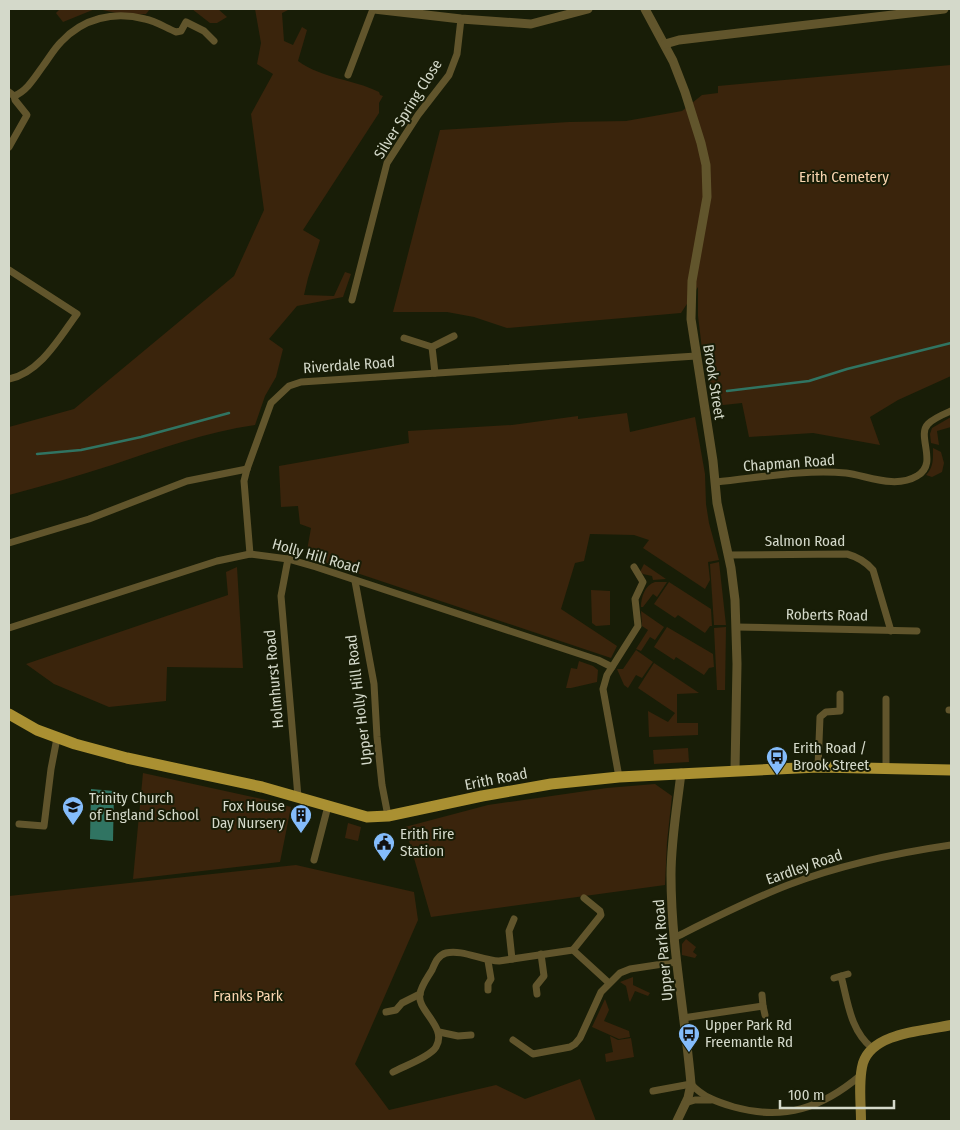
<svg xmlns="http://www.w3.org/2000/svg" width="960" height="1130" font-family="'Fira Sans Condensed',sans-serif">
<rect width="100%" height="100%" fill="#181d07"/>
<g fill="#3a240c">
<polygon points="60,9 95,9 63,22 56,13"/>
<polygon points="98,9 150,9 146,14 125,15"/>
<polygon points="192,9 218,9 227,17 217,23 210,23"/>
<path d="M 255,9 L 290,9 L 282,13 L 284,41 L 293,45 L 302,27 L 307,30 L 298,61 C 323,79 353,79 379,92 L 380,95 L 383,96 L 379,103 L 379,113 L 303,230 L 320,240 L 308,278 L 304,295 L 334,296 L 345,272 L 351,274 L 343,297 L 297,306 L 269,339 L 283,349 L 276,377 L 265,396 L 255,425 C 206,432 159,449 112,465 C 78,476 43,486 9,495 L 9,427 L 74,409 L 234,276 L 264,210 L 251,114 L 273,74 L 257,64 L 261,43 Z"/>
<polygon points="951,65 951,376 898,400 870,417 880,445 813,433 749,437 742,403 714,406 702,349 698,316 698,287 681,313 507,328 474,317 447,312 393,312 440,130 569,122 626,121 682,111 702,95 718,93 718,86"/>
<polygon points="627,413 630,432 695,417 705,474 706,504 709,523 719,560 708,562 710,580 705,589 643,548 649,540 634,535 590,534 584,561 575,563 561,609 617,646 611,658 306,556 311,528 300,524 298,506 281,507 279,466 409,443 408,431 512,425 578,416 578,419"/>
<polygon points="951,417 951,427 937,431 939,445 931,443 930,434 932,428"/>
<path d="M 933,448 L 941,452 L 944,463 L 942,472 L 932,477 L 926,475 C 934,467 933,458 933,448 Z"/>
<polygon points="719,562 726,625 714,625 710,564"/>
<polygon points="644,564 666,579 653,580 652,576 643,574 640,572"/>
<polygon points="237,567 243,668 167,667 166,701 109,707 54,684 26,664 228,595 226,572"/>
<path d="M 655,582 L 667,582 L 657,597 L 653,594 L 643,607 L 641,607 C 641,597 645,585 655,582 Z"/>
<polygon points="669,582 711,609 712,626 710,626 705,633 678,615 675,618 654,604"/>
<polygon points="591,590 610,591 610,625 596,626 592,623"/>
<polygon points="641,611 664,627 655,640 650,637 641,651 636,649 648,630 642,626"/>
<polygon points="667,627 713,654 714,667 709,668 704,675 676,657 674,660 654,647"/>
<polygon points="726,627 725,690 717,690 714,628"/>
<polygon points="636,650 653,662 642,678 636,675 628,688 624,685 617,669 623,669"/>
<polygon points="579,661 593,666 598,670 597,682 571,688 566,688 571,668 577,669"/>
<polygon points="654,663 699,693 677,694 677,723 698,723 698,735 649,737 648,711 668,722 675,713 638,688"/>
<polygon points="688,748 689,762 654,764 653,750"/>
<polygon points="143,773 271,801 291,807 280,862 133,879"/>
<polygon points="655,784 672,796 667,842 665,885 431,917 405,827 488,805 607,788"/>
<polygon points="348,823 361,827 358,841 345,838"/>
<polygon points="296,865 414,892 418,920 355,1064 389,1110 496,1085 525,1099 580,1079 596,1121 9,1121 9,896"/>
<polygon points="686,939 696,947 693,952 697,955 695,958 682,955 682,944"/>
<polygon points="633,977 633,985 650,993 648,996 635,991 630,1002 629,1000 626,986 620,982"/>
<polygon points="605,999 609,1010 604,1021 629,1031 630,1037 619,1039 592,1027"/>
<polygon points="610,1036 618,1040 631,1038 634,1057 606,1062 605,1054 613,1052"/>
</g>
<polygon fill="#307462" points="91,789 114,791 113,841 90,839"/>
<g fill="none" stroke-linecap="round" stroke-linejoin="round">
<g stroke="#307462" stroke-width="2.5">
<polyline points="727,391 809,381 847,369 951,343"/>
<polyline points="37,454 81,450 141,437 229,413"/>
</g>
<g stroke="#61552c" stroke-width="7">
<polyline points="348,75 373,9"/>
<polyline points="9,92 14,96 15,100 27,115 9,147"/>
<path d="M 14,96 C 27,91 35,77 43,66 C 49,58 54,49 61,42 C 83,18 114,11 145,19 C 156,21 166,28 176,32 L 181,31 L 186,22 L 204,31 L 214,41"/>
<path d="M 9,270 L 77,314 C 60,337 40,373 9,379"/>
<polyline points="352,300 387,163 418,115 449,75 457,54 461,19"/>
<polyline points="404,338 432,347"/>
<polyline points="435,373 432,347 454,336"/>
<path d="M 716,482 C 758,478 803,469 846,473 C 868,476 895,489 917,476 C 939,464 916,436 928,424 C 934,418 944,414 951,411"/>
<polyline points="9,543 89,519 187,481 247,469"/>
<polyline points="250,554 244,481 247,469 271,403 289,386 301,382 696,356"/>
<path d="M 728,555 L 847,554 C 858,557 866,562 873,570 L 891,631"/>
<polyline points="288,559 281,596 298,797"/>
<polyline points="355,581 374,684 377,737 382,785 388,816"/>
<polyline points="736,627 917,631"/>
<polyline points="9,628 217,561 250,554 288,559 316,567 598,660 612,667"/>
<polyline points="949,710 951,710"/>
<polyline points="818,767 820,717 826,712 840,711 840,694"/>
<polyline points="886,769 886,699"/>
<polyline points="619,777 603,689 607,675 638,626 635,599 643,582 634,567"/>
<polyline points="19,824 44,826 51,769 57,738"/>
<polyline points="314,860 328,806"/>
<path d="M 674,938 C 712,919 749,900 788,885 C 840,865 896,853 951,845"/>
<polyline points="573,950 601,915 600,911 584,898"/>
<polyline points="512,959 509,931 514,919"/>
<polyline points="488,961 491,979 488,984 488,990"/>
<polyline points="841,976 848,974"/>
<path d="M 834,978 L 841,976 C 848,1002 850,1030 872,1048"/>
<polyline points="537,994 536,986 544,976 541,954"/>
<polyline points="762,995 763,1006"/>
<polyline points="386,1012 396,1010 402,1003 420,994"/>
<polyline points="683,1018 763,1006 765,1015"/>
<polyline points="439,1032 458,1036 471,1035"/>
<polyline points="513,1040 533,1054 570,1047 575,1044 580,1038 601,992 620,973 630,969 676,962"/>
<path d="M 393,1072 C 404,1066 430,1057 436,1047 C 448,1027 416,1010 420,994 C 421,986 428,977 432,970 C 435,963 438,955 446,953 C 462,949 483,961 499,961 L 573,950 L 609,983"/>
<path d="M 653,1091 L 691,1084 C 703,1097 717,1102 734,1107 C 784,1121 822,1108 861,1075"/>
<polyline points="685,1103 695,1100 711,1100"/>
</g>
<g stroke="#61552c" stroke-width="9">
<polyline points="374,9 461,19 531,24 588,9"/>
<polyline points="645,9 673,61 685,92 701,143 706,165 707,197 692,281 691,319 713,461 717,503 731,568 735,600 737,664 735,770"/>
<polyline points="665,44 679,40 944,9"/>
<path d="M 677,1121 L 688,1098 L 691,1084 C 685,1014 671,946 671,875 C 671,841 677,807 681,773"/>
</g>
<path stroke="#8a7631" stroke-width="10" d="M 861,1121 C 861,1103 858,1081 863,1063 C 873,1032 924,1031 951,1025"/>
<polyline stroke="#aa9032" stroke-width="11" points="9,714 37,730 75,744 127,758 262,787 367,817 388,816 482,796 551,784 619,777 818,767 951,770"/>
</g>
<defs>
<g id="bus-pin" transform="scale(1.125)"><path d="M0 17L-7.5 6A9.5 9.5 0 1 1 7.5 6Z" fill="#84bcfb" stroke="#181d07"/><path d="M-5-6H5V4H4V6H2V4H-2V6H-4V4H-5ZM-3.5-4V0h7V-4ZM-3.5 1.2v1.5H-2V1.2ZM2 1.2v1.5H3.5V1.2Z" fill="#111"/></g>
<g id="school-pin" transform="scale(1.125)"><path d="M0 17L-7.5 6A9.5 9.5 0 1 1 7.5 6Z" fill="#84bcfb" stroke="#181d07"/><path d="M0-5L7-2L0 1L-7-2ZM-4 1L0 2.5L4 1V4Q0 6-4 4Z" fill="#111"/></g>
<g id="building-pin" transform="scale(1.125)"><path d="M0 17L-7.5 6A9.5 9.5 0 1 1 7.5 6Z" fill="#84bcfb" stroke="#181d07"/><path d="M-4-6H4V6H1V3H-1V6H-4ZM-2.5-4.3h1.7v1.8h-1.7ZM.8-4.3h1.7v1.8H.8ZM-2.5-1h1.7V.8h-1.7ZM.8-1h1.7V.8H.8Z" fill="#111"/></g>
<g id="civic-pin" transform="scale(1.125)"><path d="M0 17L-7.5 6A9.5 9.5 0 1 1 7.5 6Z" fill="#84bcfb" stroke="#181d07"/><path d="M-.6-6.5H3V-4.5H.6V-3L4-1V1h2V6H-6V1h2V-1L-.6-3ZM-1.2 2.5V6h2.4V2.5Z" fill="#111"/></g>
</defs>
<g fill-rule="evenodd">
<use href="#bus-pin" x="777" y="757"/>
<use href="#school-pin" x="73" y="807"/>
<use href="#building-pin" x="301" y="815"/>
<use href="#civic-pin" x="384" y="843"/>
<use href="#bus-pin" x="689" y="1034"/>
</g>
<g text-anchor="middle" stroke-width="4" stroke-linejoin="round" paint-order="stroke">
<g font-size="15" fill="#d4d9ca" stroke="#181d07">
<text transform="translate(408 109) rotate(-58)" y="5">Silver Spring Close</text>
<text transform="translate(349 365) rotate(-4)" y="5">Riverdale Road</text>
<text transform="translate(714 382) rotate(81)" y="5">Brook Street</text>
<text transform="translate(789 463) rotate(-4)" y="5">Chapman Road</text>
<text x="805" y="546">Salmon Road</text>
<text transform="translate(316 556) rotate(16)" y="5">Holly Hill Road</text>
<text transform="translate(827 615) rotate(1)" y="5">Roberts Road</text>
<text transform="translate(274 679) rotate(-95)" y="5">Holmhurst Road</text>
<text transform="translate(359 700) rotate(-97)" y="5">Upper Holly Hill Road</text>
<text transform="translate(496 779) rotate(-11)" y="5">Erith Road</text>
<text transform="translate(804 867) rotate(-19)" y="5">Eardley Road</text>
<text transform="translate(663 950) rotate(-95)" y="5">Upper Park Road</text>
</g>
<g font-size="15" fill="#f9d5b0" stroke="#181d07">
<text x="844" y="182">Erith Cemetery</text>
<text x="248" y="1001">Franks Park</text>
</g>
<g font-size="15" fill="#d4d9ca" stroke="#181d07" text-anchor="start">
<text x="793" y="753">Erith Road /<tspan x="793" dy="17">Brook Street</tspan></text>
<text x="89" y="803">Trinity Church<tspan x="89" dy="17">of England School</tspan></text>
<text x="285" y="811" text-anchor="end">Fox House<tspan x="285" dy="17">Day Nursery</tspan></text>
<text x="400" y="839">Erith Fire<tspan x="400" dy="17">Station</tspan></text>
<text x="705" y="1030">Upper Park Rd<tspan x="705" dy="17">Freemantle Rd</tspan></text>
</g>
</g>
<rect width="960" height="1130" fill="none" stroke="#d4d9ca" stroke-width="20"/>
<path d="M780 1100v8h114v-8" fill="none" stroke="#d4d9ca" stroke-width="2.5"/>
<text x="788" y="1100" font-size="15" fill="#d4d9ca" stroke="#181d07" stroke-width="4" paint-order="stroke">100 m</text>
</svg>
